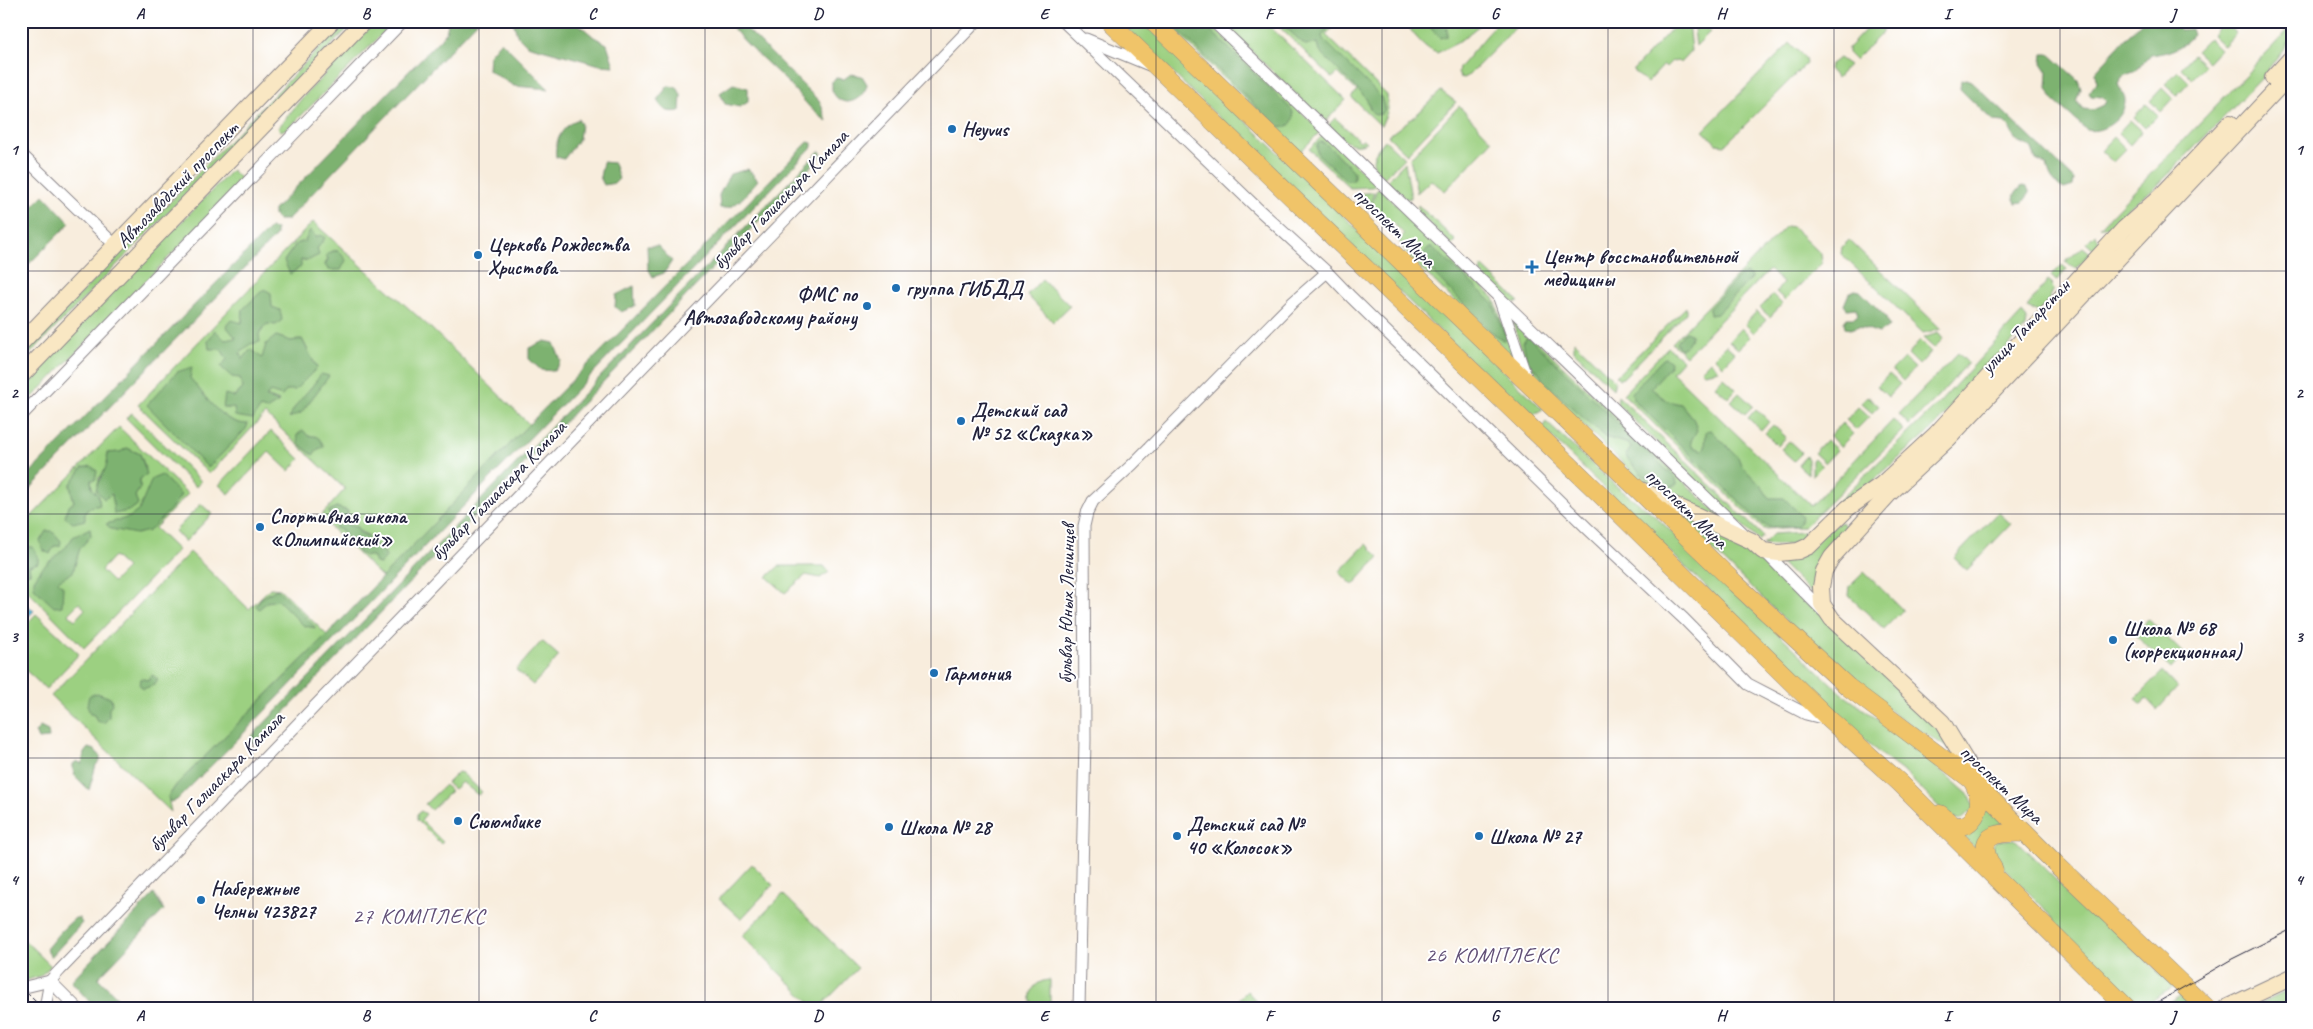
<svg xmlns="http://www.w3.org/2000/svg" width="2313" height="1029" font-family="Caveat,sans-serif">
<rect width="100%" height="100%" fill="#fff"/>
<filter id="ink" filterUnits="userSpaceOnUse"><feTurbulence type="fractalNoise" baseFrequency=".02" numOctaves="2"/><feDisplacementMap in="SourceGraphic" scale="10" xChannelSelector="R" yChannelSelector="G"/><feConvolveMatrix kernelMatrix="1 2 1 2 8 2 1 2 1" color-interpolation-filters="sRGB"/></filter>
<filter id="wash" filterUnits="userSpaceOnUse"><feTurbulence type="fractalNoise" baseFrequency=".0096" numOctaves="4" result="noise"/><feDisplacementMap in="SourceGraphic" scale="20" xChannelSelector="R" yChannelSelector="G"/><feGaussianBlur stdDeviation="1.12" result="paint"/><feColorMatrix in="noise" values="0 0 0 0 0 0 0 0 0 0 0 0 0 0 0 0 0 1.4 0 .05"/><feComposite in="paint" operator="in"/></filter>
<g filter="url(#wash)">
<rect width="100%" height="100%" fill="#f8eddd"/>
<g fill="#9cd081" stroke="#5f795e" fill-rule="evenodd">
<polygon points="346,21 355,21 21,363 21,355"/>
<polygon points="376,21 395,21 290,127 281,131 278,128 303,97"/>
<polygon points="1119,21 1142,21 1543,409 1536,413 1531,419"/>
<polygon points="1165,21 1207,21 1321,131 1300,152"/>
<polygon points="1220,21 1264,21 1346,100 1325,122"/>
<polygon points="1273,21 1339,21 1326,35 1387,95 1388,110 1381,126 1351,97 1357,91 1338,73 1332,78"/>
<path d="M 1406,21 L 1485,21 L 1457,43 L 1437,53 C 1426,50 1410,32 1406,21 Z"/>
<polygon points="1499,21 1522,21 1468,76 1464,78 1460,77 1458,73 1459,68"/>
<polygon points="1679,21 1688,21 1691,51 1680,63 1677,60 1674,62 1672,61 1666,67 1664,65 1647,83 1633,70"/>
<polygon points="1693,21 1708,21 1704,26 1710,32 1696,46"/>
<polygon points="1874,21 1883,27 1883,32 1855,60 1848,53 1848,48"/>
<polygon points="2225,21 2236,33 2224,46 2212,35"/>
<polygon points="2292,26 2292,37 2261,79 2152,191 2134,202 2110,227 2100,227"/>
<polygon points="2209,38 2220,49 2208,62 2196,51"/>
<polygon points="1790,43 1805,58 1806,64 1725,145 1717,144 1703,131"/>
<polygon points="2193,55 2205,66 2192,79 2181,68"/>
<polygon points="1839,58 1849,65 1837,78 1829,69 1830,65"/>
<polygon points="2178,71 2189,82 2177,95 2165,84"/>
<polygon points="2162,88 2173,99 2161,112 2150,101"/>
<polygon points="1441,91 1456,102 1407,154 1388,136 1416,115"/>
<polygon points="2146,104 2158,115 2145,128 2134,117"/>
<polygon points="1459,106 1492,141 1445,191 1431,180 1417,193 1410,158"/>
<path d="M 1335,118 L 1360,141 L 1363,139 L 1366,142 C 1350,150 1339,136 1328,125 Z"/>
<polygon points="2130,120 2142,131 2130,145 2118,133"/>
<polygon points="1324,134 1376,185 1372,187 1350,188 1309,149"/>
<polygon points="2114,137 2126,149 2113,162 2101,151"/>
<path d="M 1385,140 L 1404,158 L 1384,178 C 1367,163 1372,155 1385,140 Z"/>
<polygon points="1405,162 1411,198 1405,199 1387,181"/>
<polygon points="232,170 243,181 21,409 21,387"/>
<polygon points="1379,188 1494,298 1514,358 1410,258 1399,241 1404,234 1391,221 1388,223 1371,207 1376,191"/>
<polygon points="1374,192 1370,206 1357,194"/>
<polygon points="1418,205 1456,241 1452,245 1417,212"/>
<path d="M 313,222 L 434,331 L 529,424 L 383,578 L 320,517 L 345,489 L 265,414 L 209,474 L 138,405 ZM 324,238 L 309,260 L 284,261 L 296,244 L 305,241 ZM 333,251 L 339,251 L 333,269 L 329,270 L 325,265 L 328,258 L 326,255 ZM 255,300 L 271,307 L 267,324 L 240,353 L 243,360 L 262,359 L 276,336 L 291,341 L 302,339 L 317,368 L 287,390 L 270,392 L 266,396 L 279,401 L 260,408 L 224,408 L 243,388 L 240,378 L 221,348 L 215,331 L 225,340 L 236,338 L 242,323 L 243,309 ZM 336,507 L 348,511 L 346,519 L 347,525 L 371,537 L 372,543 L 356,547 L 354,541 L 346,539 L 342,530 L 336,528 Z"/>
<polygon points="1786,226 1793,227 1821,254 1822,263 1785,300 1776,292 1783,283 1769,270 1686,356 1672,343"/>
<polygon points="2095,234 2100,242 2097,253 2086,243"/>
<polygon points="1849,240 1941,329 1923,333 1841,254 1842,247"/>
<polygon points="2083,247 2094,256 2075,268 2065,262"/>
<polygon points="2062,265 2067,269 2056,281 2051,276"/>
<polygon points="1482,266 1519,302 1512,303 1480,273"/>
<polygon points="1042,279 1070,306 1053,322 1027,295"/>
<polygon points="2048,280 2053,284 2051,286 2054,289 2044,309 2038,312 2027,307"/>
<polygon points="1773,295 1782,304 1770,317 1760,308"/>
<polygon points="1686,307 1686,313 1623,378 1619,379 1616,376"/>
<polygon points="1757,311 1766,320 1754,333 1745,324"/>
<polygon points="2022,313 2027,319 2026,327 1933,428 1813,534 1809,530 1940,402"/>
<polygon points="1513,322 1517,322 1728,524 1651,490 1529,373"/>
<polygon points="1741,328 1750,337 1738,349 1729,341"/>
<polygon points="1938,333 1943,339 1934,348 1923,338"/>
<polygon points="1574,341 1615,381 1613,389 1574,351"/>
<polygon points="1920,341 1931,352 1919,365 1908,354"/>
<polygon points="1726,345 1735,353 1723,366 1714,357"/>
<polygon points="1668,347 1683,360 1672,372 1811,506 1893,420 1904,430 1804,527 1763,529 1623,394"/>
<polygon points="1958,353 1968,363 1936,399 1909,425 1899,414"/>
<polygon points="1904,358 1915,368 1903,381 1892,370"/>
<polygon points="1710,361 1719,370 1704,373 1701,370"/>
<polygon points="1889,374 1900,384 1888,397 1877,386"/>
<polygon points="1723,377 1736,389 1728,398 1715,386"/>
<polygon points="1739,393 1753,406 1745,414 1731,401"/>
<polygon points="1618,396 1763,536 1759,541 1617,404"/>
<polygon points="1868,396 1879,406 1872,413 1861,403"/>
<polygon points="1858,407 1869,417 1856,430 1846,420"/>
<polygon points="1756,409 1769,421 1761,430 1748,418"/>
<polygon points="132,413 201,481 196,487 126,418"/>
<polygon points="1546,422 1616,486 1652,513 1841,693 1908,741 1970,796 1975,807 1960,820 1948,816 1905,773 1881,755 1829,706 1542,428"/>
<polygon points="1842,423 1853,434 1840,447 1830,436"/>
<polygon points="1773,425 1786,437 1778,446 1765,433"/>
<path d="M 119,427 L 188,494 L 155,528 L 178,550 L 84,648 L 21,584 L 21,574 L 30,573 L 27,547 L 21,544 L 21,527 ZM 127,448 L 140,454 L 146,469 L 140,479 L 140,488 L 135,496 L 115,513 L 112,494 L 98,479 C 106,471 109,465 107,453 L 121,452 ZM 76,478 L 91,480 L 92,489 L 98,495 L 100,505 L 91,507 L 85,512 L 67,508 L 74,502 L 70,485 ZM 114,556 L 127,568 L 113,582 L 101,570 ZM 79,603 L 85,609 L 75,620 L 68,614 Z"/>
<polygon points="271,431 300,459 289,471 269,452 229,494 219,485"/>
<polygon points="1826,440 1837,450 1825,463 1814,453"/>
<polygon points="1789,441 1802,453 1794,461 1781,449"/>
<polygon points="1806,456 1808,459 1808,474 1798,465"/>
<polygon points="1814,458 1822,466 1812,476 1812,460"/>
<polygon points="201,504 212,514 185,542 175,531"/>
<polygon points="1672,511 1751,546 1919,708 1935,725 1951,750 1893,713 1834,667"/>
<polygon points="1998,512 2011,524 1967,570 1954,558"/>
<polygon points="1841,522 1850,530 1815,597 1777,559"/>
<path d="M 1804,532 L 1810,538 C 1794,546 1781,546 1763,544 L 1773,534 Z"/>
<polygon points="1366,544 1379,557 1353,585 1339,572"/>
<polygon points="190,552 249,609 270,588 280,589 327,635 177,784 168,797 171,812 51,696"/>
<polygon points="779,566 824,566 829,572 820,578 806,575 785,593 767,577"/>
<polygon points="1864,572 1903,610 1884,629 1849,596 1850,586"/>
<polygon points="36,614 79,654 46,689 21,666 21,630"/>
<polygon points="2148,619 2184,654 2171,669 2134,634"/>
<polygon points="542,641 559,656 533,685 516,670"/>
<polygon points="2162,672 2177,688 2157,710 2146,698 2141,705 2136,698"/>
<polygon points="458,772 462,773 482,792 478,795 462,782 454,789 447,783"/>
<polygon points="445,785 451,791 431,810 425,804"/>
<path d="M 1985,804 L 2008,823 C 1989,824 1984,835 1978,851 L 1958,831 Z"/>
<polygon points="421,811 426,814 421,820 443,842 441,844 417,820 417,814"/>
<polygon points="2015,839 2063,887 2097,913 2174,987 2141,1007 2070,942 2043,907 1995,859 1993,845 1996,841"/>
<polygon points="752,864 773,885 741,919 719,899"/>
<polygon points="783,894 858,968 819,1008 815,1008 742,936"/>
<polygon points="21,937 51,966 40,976 21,982"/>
<path d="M 1050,980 L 1050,1003 L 1032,1004 C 1027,991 1037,980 1050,980 Z"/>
<polygon points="2292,988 2292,1008 2250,1008"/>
<polygon points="1247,991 1263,1008 1230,1008"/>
<polygon points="2182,994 2196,1008 2161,1008"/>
</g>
<g fill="#7db26f" stroke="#506a55">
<polygon points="443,21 478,21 287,220 278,220 274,216 274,210 446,33 448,24"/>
<polygon points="513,21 575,21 594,37 607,44 614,66 600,65 527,45 517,35"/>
<path d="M 732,21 L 739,21 L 820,102 L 827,121 C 809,110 803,98 789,84 C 769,63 746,46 729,23 Z"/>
<path d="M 1169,21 L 1201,21 L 1292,110 C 1297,121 1288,130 1277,127 Z"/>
<polygon points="1282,21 1334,21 1322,36 1323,39 1381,97 1385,110 1381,114 1375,115 1371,111 1366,98 1320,52 1318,43 1305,45 1284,26"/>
<polygon points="1424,21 1439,21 1447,29 1447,36 1440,38"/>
<path d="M 2142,21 L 2174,21 L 2180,30 L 2191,29 L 2193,35 C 2181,49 2168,53 2150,55 L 2136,71 L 2123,76 L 2118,83 C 2119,89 2125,94 2125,100 C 2126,118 2102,134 2087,130 L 2053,100 L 2047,88 L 2048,72 L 2042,63 L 2043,54 L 2049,54 L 2078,80 L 2081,89 L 2076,101 L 2083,109 L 2093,110 L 2104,105 L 2106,101 L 2102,97 L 2091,96 L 2089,93 L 2096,83 L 2095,72 Z"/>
<polygon points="501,41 549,89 514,86 488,70 489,55"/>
<path d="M 851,74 L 862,76 L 867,84 C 866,94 852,107 840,100 C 837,99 834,94 832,91 L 832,81 L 836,78 L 844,79 Z"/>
<path d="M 1966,79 L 1971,81 L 2074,179 L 2073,186 L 2064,189 C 2052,182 2050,177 2047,165 L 2036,160 L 2031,147 L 2016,141 L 2009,127 L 2004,122 L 1993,121 L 1960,89 L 1961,80 Z"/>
<polygon points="733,84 748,88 748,102 740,107 725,104 720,93"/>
<path d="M 668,86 L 677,87 L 681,95 L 680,111 C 668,113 663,111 657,100 Z"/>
<path d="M 578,119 L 581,124 L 579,139 L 564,159 L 556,157 C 554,140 563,126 578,119 Z"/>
<polygon points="808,142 812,143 812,147 232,745 177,800 170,802 168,797 177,784 327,635 529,424"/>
<polygon points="1321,142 1326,144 1354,171 1354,180 1346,180 1317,153 1317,144"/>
<polygon points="819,151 821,152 821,156 256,742 252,742 251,737"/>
<polygon points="603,162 614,163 619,179 615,183 604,185 600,177"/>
<path d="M 748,169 L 758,180 C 747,192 737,210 720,208 L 719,195 L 730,174 Z"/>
<polygon points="2022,186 2027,187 2030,193 2023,202 2016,203 2014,199 2015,194"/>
<polygon points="44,195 70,223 21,272 21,218"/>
<polygon points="270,228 276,229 276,236 21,498 21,482"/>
<polygon points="310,230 316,237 320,235 325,238 317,249 319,255 309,260 301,260 301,267 290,274 284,261 296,244 305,241"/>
<polygon points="647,246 658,246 672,261 664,273 653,277 648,268"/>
<polygon points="1432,247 1493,303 1506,338 1504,341 1489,330 1424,263 1423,254 1428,248"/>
<polygon points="333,251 339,251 346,260 341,270 329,270 325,265 328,259 326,255"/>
<polygon points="1746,273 1751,276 1751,278 1717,314 1710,315 1709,308 1740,276"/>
<polygon points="634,286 635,306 621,312 615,307 616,295"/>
<polygon points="264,289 271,293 272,307 280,310 282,320 276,325 267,324 259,334 260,342 250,344 240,353 243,359 251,349 262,358 266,344 276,336 291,341 302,339 317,368 295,390 287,390 282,396 270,392 266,397 279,402 266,410 260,408 253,419 235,416 234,408 223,408 225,394 235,397 243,388 240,378 232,377 221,367 227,359 221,349 209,349 208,341 215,330 225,340 236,338 226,326 231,320 242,323 243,309"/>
<polygon points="1855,290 1860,291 1885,316 1889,326 1879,333 1859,326 1850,329 1845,328 1844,322 1847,318 1854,318 1858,315 1856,308 1847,309 1844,305 1849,293"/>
<path d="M 1685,332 L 1691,334 C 1692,340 1686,347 1680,349 L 1676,343 Z"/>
<path d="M 1527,337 L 1530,338 L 1676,479 L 1677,484 C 1669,491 1663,484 1656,480 C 1649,476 1655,480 1648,478 C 1640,475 1632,464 1627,458 L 1626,455 L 1631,448 L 1629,444 L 1604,437 L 1597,428 L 1592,426 L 1542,380 C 1540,369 1534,371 1529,363 C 1525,358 1525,348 1523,342 Z"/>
<polygon points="545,341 554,343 561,361 554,371 541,370 529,359 529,348"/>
<polygon points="1666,358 1671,362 1670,366 1651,388 1667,401 1681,404 1694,420 1697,430 1691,441 1692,447 1702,450 1705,447 1706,431 1711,430 1738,457 1741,465 1762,487 1769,498 1784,498 1802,516 1800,523 1797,526 1770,527 1762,524 1633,399 1632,392 1663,359"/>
<path d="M 192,367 L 190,378 C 206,396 221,424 248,424 L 246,429 L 208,468 L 147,405 L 177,372 Z"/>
<path d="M 321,374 L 329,376 L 301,413 L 289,418 C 296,401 311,390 321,374 Z"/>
<path d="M 303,430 L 308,436 C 318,435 320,438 324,447 L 318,449 L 313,455 L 299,444 L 297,435 Z"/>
<path d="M 127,448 L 140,454 L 147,474 L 140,479 L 140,488 L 135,496 L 138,505 L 128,511 L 114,514 L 112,494 L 104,499 L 96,490 C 99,475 110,469 107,453 L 120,452 Z"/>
<polygon points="91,466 97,471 95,480 91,480 92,489 98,495 100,505 91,507 85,512 85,520 73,523 65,517 67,508 74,502 70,485 82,468"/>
<polygon points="162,475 181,495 171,509 149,531 136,534 111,529 106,524 130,517 139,510 152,479"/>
<polygon points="336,507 348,511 346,519 347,525 357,527 360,533 371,537 373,543 383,549 386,557 380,564 375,563 372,556 365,556 358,552 354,541 346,539 342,530 336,528 335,521 330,521 329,511"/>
<polygon points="90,528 91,536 80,548 73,572 58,581 63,587 62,606 54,607 34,588 34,580 42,568 66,547 73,537"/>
<polygon points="46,531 52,531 61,541 60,546 54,546 50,554 43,550 40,541"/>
<polygon points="23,543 27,547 33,547 38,556 38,563 29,566 30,573 21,574"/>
<polygon points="277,589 316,628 304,626 278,600 267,602 259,609 256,606 261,598"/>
<polygon points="152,675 158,679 154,685 143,689 139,684 141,678 148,680"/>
<polygon points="97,693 111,698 112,704 109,708 109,717 104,723 97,721 94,715 90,714 87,705 89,696"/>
<polygon points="40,727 48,731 49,738 38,739 35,732"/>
<polygon points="88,748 95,750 100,756 100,761 96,765 89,790 74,775 75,773 73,771 73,764 77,761 82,764 84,753"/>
<polygon points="154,894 164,910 98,978 128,1008 95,1008 71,981"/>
<polygon points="75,918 79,918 82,923 51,957 46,949 60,932"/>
</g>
<polygon fill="#4aafc9" stroke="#366882" points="21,599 34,611 21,624"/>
</g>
<g filter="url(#ink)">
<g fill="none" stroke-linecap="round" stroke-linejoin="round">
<g stroke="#8d888c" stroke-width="13">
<g id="street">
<polyline points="1063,21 1256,207 1327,272 1351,297 1587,528 1684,619 1748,684 1806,714 1826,719"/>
<polyline points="1213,21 1745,535"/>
<polyline points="1086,39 1149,65"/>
<polyline points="21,154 115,245"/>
<polyline points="1499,298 1527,379"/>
<polyline points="21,416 403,21"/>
<polyline points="1764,551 1823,611"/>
<polyline points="50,981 77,1008"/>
<polyline points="21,988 50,981"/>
<polyline points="45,1008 50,981 60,970 977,21"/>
<polyline points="1079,1008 1085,740 1084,526 1087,513 1093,501 1133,464 1293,302 1327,272"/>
</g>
</g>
<g stroke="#8d888c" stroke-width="18">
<g id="secondary">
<polyline points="2273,78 2292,57"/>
<polyline points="21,343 332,21"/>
<polyline points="21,376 364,21"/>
<polyline points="1641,490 1752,541 1763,551 1779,553 1798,551 1809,546 1848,508 1881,485 1936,434 2124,229 2160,197 2230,123"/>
<polyline points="1973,781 1965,760 1942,722 1832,619 1822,604 1821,587 1824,571 1832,557 1889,494 1948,439 2292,73"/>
<polyline points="2226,1008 2292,977"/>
</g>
</g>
<g stroke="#8d888c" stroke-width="19">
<g id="primary">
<polyline points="1109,21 1606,500 1830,720 1900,783 2127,1008"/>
<polyline points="1152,21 1736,584 1848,687 1973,781 2056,864 2207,1008"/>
<path d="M 1940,814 C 1944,817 1948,821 1952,824 C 1968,832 1979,814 1979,801 C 1979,795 1976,788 1973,782"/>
<path d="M 1994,870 C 1973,835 1994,832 2025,833"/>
</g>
</g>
<use href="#street" stroke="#fff" stroke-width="11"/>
<use href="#secondary" stroke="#f9e7c3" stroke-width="16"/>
<use href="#primary" stroke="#f0c469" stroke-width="18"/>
<g stroke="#22223b" stroke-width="1">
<polyline points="21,987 42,1008"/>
<polyline points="2148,1008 2232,959 2292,929"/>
</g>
</g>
</g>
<path fill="none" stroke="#22223b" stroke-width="1" stroke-opacity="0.55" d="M 253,21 L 253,1008M 479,21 L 479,1008M 705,21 L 705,1008M 931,21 L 931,1008M 1156,21 L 1156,1008M 1382,21 L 1382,1008M 1608,21 L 1608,1008M 1834,21 L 1834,1008M 2060,21 L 2060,1008M 21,271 L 2292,271M 21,514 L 2292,514M 21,758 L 2292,758"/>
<g fill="#1f6fb2" stroke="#fff" stroke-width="2">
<circle cx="952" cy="129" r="5"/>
<circle cx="478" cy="255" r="5"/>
<path d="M1529.5 259.5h5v5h5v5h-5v5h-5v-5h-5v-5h5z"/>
<circle cx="896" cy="288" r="5"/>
<circle cx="867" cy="306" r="5"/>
<circle cx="961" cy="421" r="5"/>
<circle cx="260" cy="527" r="5"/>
<circle cx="2113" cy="640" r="5"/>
<circle cx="934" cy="673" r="5"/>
<circle cx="458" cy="821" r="5"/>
<circle cx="889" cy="827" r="5"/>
<circle cx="1177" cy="836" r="5"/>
<circle cx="1479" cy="836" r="5"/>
<circle cx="201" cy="900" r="5"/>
</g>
<g text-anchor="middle" stroke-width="4" stroke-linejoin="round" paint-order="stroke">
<g font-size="20" font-weight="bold" fill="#22223b" stroke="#fff" text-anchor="start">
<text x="962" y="136">Heyvus</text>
<text x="488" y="251">Церковь Рождества<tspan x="488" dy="23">Христова</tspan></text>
<text x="1543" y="263">Центр восстановительной<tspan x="1543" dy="23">медицины</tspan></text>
<text x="906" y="295">группа ГИБДД</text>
<text x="857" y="301" text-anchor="end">ФМС по<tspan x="857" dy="23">Автозаводскому району</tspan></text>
<text x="971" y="417">Детский сад<tspan x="971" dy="23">№ 52 «Сказка»</tspan></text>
<text x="270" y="523">Спортивная школа<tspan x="270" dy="23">«Олимпийский»</tspan></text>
<text x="2123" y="635">Школа № 68<tspan x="2123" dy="23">(коррекционная)</tspan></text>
<text x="944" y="680">Гармония</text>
<text x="468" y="828">Сююмбике</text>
<text x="1187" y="831">Детский сад №<tspan x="1187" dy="23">40 «Колосок»</tspan></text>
<text x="899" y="834">Школа № 28</text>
<text x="1489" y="843">Школа № 27</text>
<text x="211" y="895">Набережные<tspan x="211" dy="23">Челны 423827</tspan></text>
</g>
<g font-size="20" fill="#22223b" stroke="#fff">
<text transform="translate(177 184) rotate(-46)" y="7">Автозаводский проспект</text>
<text transform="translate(780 199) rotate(-46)" y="7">бульвар Галиаскара Камала</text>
<text transform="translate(1395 227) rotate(44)" y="7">проспект Мира</text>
<text transform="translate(2025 326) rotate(-47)" y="7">улица Татарстан</text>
<text transform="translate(498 490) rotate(-46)" y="7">бульвар Галиаскара Камала</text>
<text transform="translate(1687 508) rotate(44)" y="7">проспект Мира</text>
<text transform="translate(1066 604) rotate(-89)" y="7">бульвар Юных Ленинцев</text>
<text transform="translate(216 781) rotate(-46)" y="7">бульвар Галиаскара Камала</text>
<text transform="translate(2002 784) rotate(43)" y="7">проспект Мира</text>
</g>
<g font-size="22" letter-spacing="1" fill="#614f76" stroke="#fff">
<text x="419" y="923">27 КОМПЛЕКС</text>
<text x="1492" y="962">26 КОМПЛЕКС</text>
</g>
</g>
<rect width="2313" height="1029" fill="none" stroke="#fff" stroke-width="55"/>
<rect x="28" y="28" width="2258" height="974" fill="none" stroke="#22223b" stroke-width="2"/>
<g font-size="16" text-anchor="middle" font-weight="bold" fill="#22223b">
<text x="140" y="19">A</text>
<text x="366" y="19">B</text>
<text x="592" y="19">C</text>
<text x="818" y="19">D</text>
<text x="1044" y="19">E</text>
<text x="1269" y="19">F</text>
<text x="1495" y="19">G</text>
<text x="1721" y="19">H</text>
<text x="1947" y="19">I</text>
<text x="2173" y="19">J</text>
<text x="14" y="155">1</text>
<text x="2299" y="155">1</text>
<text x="14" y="398">2</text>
<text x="2299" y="398">2</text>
<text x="14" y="642">3</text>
<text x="2299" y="642">3</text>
<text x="14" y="885">4</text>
<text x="2299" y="885">4</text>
<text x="140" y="1021">A</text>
<text x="366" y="1021">B</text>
<text x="592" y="1021">C</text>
<text x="818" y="1021">D</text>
<text x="1044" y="1021">E</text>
<text x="1269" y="1021">F</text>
<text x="1495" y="1021">G</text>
<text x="1721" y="1021">H</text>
<text x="1947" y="1021">I</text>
<text x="2173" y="1021">J</text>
</g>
</svg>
